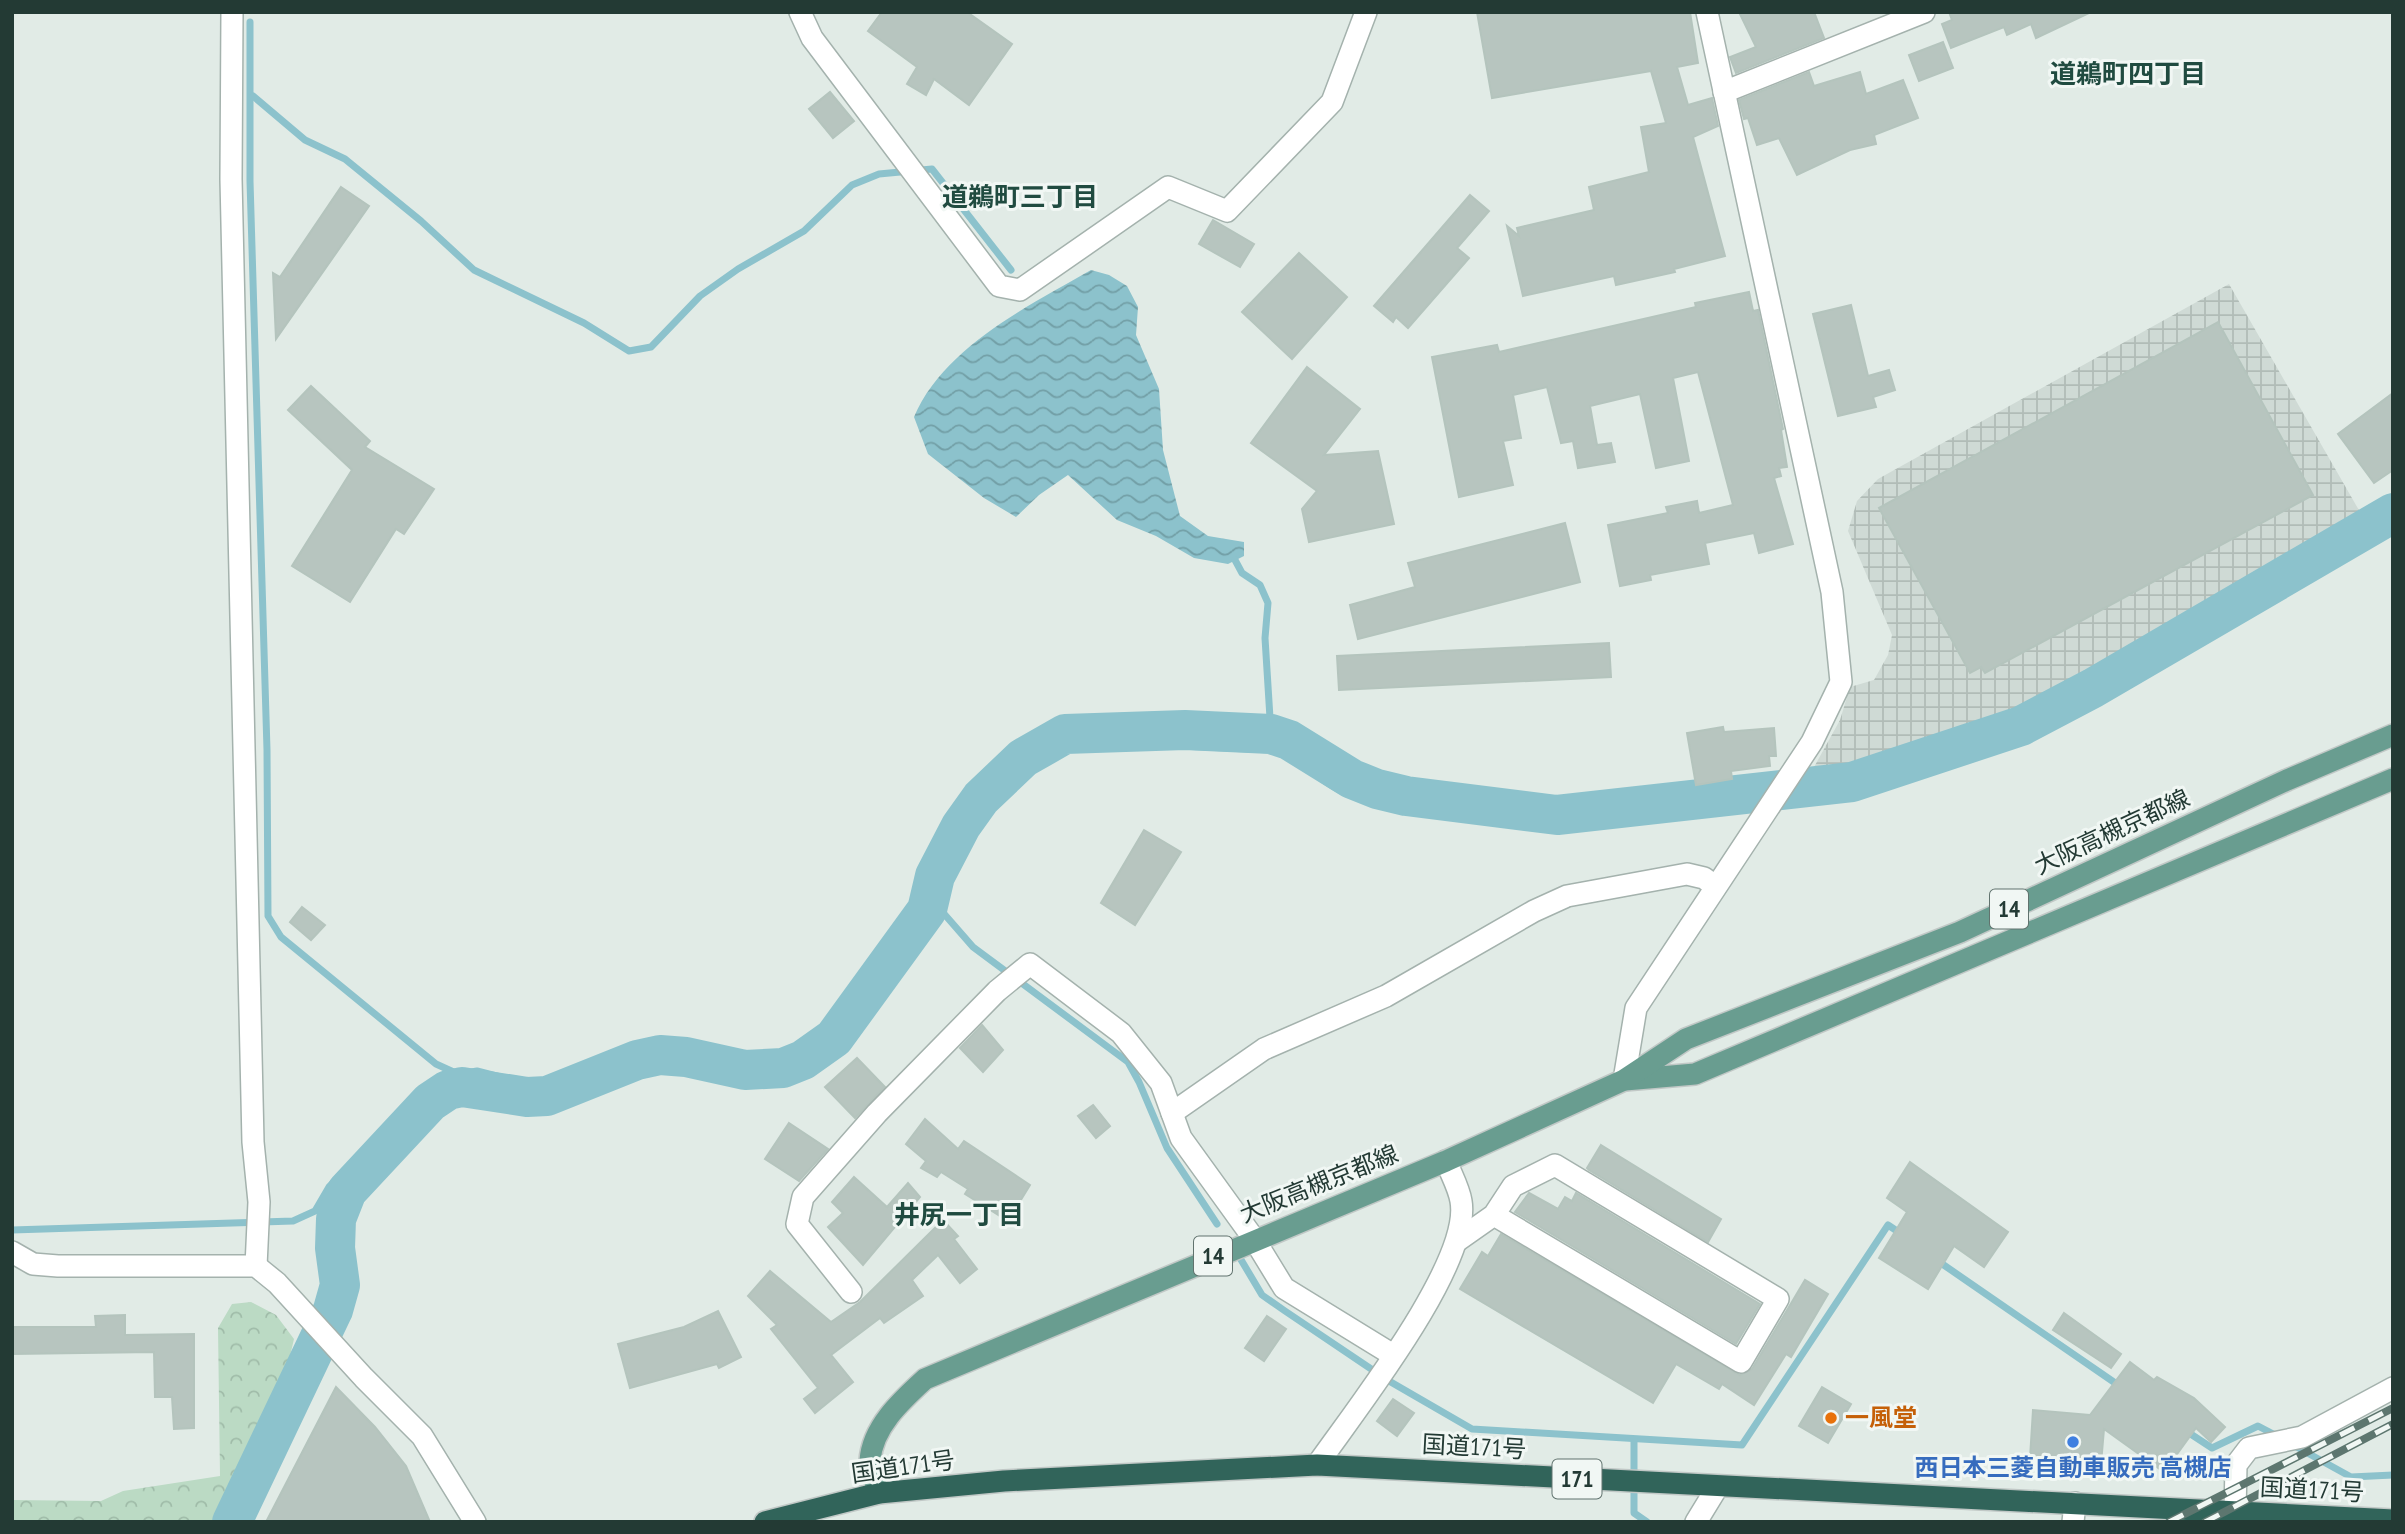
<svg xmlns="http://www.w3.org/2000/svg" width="2405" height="1534" font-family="'PT Sans Narrow','Noto Sans JP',sans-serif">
<defs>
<pattern id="industrial-grid" width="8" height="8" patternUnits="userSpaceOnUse" patternTransform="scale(1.75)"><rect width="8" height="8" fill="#cfdad5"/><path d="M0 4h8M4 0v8" fill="none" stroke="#b1bcb7"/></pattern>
<pattern id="forest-crowns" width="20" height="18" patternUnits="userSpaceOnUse" patternTransform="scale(1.75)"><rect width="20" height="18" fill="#bbdac4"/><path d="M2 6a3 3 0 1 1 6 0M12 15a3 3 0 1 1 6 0" fill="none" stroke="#a0bca9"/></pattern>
<pattern id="water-waves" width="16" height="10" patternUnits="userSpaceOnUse" patternTransform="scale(1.75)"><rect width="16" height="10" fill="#8cc2cc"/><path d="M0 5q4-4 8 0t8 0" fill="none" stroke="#729fa6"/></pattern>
</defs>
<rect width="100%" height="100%" fill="#e1ebe6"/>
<polygon fill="url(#industrial-grid)" points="2229,284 2364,519 2010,722 1838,776 1808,778 1840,720 1850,687 1874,680 1888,655 1892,635 1848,531 1857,501 1878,479"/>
<polygon fill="url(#forest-crowns)" points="251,1302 276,1315 294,1339 290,1356 255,1430 226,1512 219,1522 12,1522 12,1500 101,1501 123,1491 220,1476 218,1328 232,1304"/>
<path fill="url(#water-waves)" d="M 1091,270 L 1109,275 L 1127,286 L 1138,307 L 1136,335 L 1159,389 L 1163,450 L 1180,516 L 1208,536 L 1244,542 L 1244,556 L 1228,564 L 1194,558 L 1156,536 L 1117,520 L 1068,475 L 1039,495 L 1016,517 L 984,498 L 928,454 L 914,417 C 943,348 1028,306 1091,270 Z"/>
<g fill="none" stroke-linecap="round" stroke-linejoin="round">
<g stroke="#8cc2cc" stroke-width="7">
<polyline points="250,22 250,181 267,750 268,916 281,937 436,1064 458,1074"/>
<polyline points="253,96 305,140 345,159 421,221 474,270 584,323 629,351 651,347 700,296 738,269 804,231 852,185 879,174 932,169 1011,270"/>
<polyline points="1235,560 1242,573 1260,585 1268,603 1265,638 1271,734"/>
<polyline points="1775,806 1850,797 2020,743 2135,681 2393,528"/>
<path d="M 949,880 L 983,818 L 1041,762 L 1061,751 L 1083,744 L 1113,743 L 1271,750 C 1302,758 1321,784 1350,795 C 1390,810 1430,813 1471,818 C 1509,822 1546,828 1584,827 L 1764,807"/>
<polyline points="932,900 973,947 1128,1062 1139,1082 1167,1148 1217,1224"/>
<polyline points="12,1230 293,1221 315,1211 329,1187 417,1094 441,1077 477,1071 520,1082 544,1081 650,1041 683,1042 755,1057 780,1054 804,1043 820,1032 906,917"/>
<polyline points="1237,1253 1262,1295 1285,1311 1389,1381 1472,1429 1742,1445 1888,1225 1903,1235"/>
<polyline points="1935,1259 2121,1387"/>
<polyline points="2183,1429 2212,1448 2258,1426 2277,1436"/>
<polyline points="1634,1440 1634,1513 1647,1522"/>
<polyline points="2293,1445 2351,1477 2393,1475"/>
</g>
<polyline stroke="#8cc2cc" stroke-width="40" points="232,1522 333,1310 340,1285 335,1248 336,1219 347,1191 430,1102 448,1090 462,1087 527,1097 547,1096 637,1060 660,1055 686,1057 745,1070 783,1068 803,1060 834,1038 927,910 935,876 961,826 981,798 1023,758 1065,734 1185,730 1271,734 1289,740 1352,779 1377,789 1406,796 1557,815 1852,782 2021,726 2093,688 2393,513"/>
</g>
<g fill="#b7c5bf" stroke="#b4c4bd" stroke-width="2">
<polygon points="882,12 967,12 1012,44 969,105 934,79 926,95 907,84 917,67 868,31"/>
<polygon points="1477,12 1690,12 1698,63 1677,67 1688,105 1712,98 1718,126 1693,137 1725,256 1674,269 1675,272 1616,285 1614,276 1523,296 1507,226 1519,236 1517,228 1594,210 1589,187 1649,172 1641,127 1666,123 1651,71 1492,98"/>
<polygon points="1739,12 1814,12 1824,38 1736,73 1730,57 1756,47"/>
<polygon points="1949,12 2091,12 2036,38 2031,24 2007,35 2004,27 1951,48 1942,24 1952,20"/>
<polygon points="1943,42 1953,68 1919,81 1909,55"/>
<polygon points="1809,72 1814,86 1860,72 1866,94 1903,80 1918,118 1874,135 1876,144 1850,150 1797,175 1779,138 1757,145 1748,118 1744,119 1739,100"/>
<polygon points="830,92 854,121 833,138 809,109"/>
<polygon points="341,187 369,206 276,339 273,273 280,277"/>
<polygon points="1470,195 1489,211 1457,248 1469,258 1408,328 1396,317 1393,322 1374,306"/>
<polygon points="1213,220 1254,244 1240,267 1199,244"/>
<polygon points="1299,253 1347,297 1292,359 1242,312"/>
<polygon points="1749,292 1753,311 1758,310 1783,429 1781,430 1787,467 1779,468 1781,476 1774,478 1793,544 1759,553 1754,533 1705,543 1709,564 1650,575 1651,580 1620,586 1608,525 1668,513 1666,507 1697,501 1699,513 1733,505 1698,372 1673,378 1689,461 1656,468 1640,394 1590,406 1597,445 1611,443 1615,462 1578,468 1573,441 1561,443 1547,387 1513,395 1521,438 1503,441 1513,485 1459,497 1432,357 1497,345 1499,352 1696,307 1695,303"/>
<polygon points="1851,305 1868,376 1889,370 1895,390 1873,397 1876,407 1838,416 1813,314"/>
<polygon points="2218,322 2313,495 1985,673 1981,667 1970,673 1879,508"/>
<polygon points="1307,367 1360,409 1324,455 1378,451 1394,524 1309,542 1302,509 1317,491 1251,443"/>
<polygon points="311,386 370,441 365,447 434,489 404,534 396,529 350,602 292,566 352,470 288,410"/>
<polygon points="2393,393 2393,470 2374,483 2338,434"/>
<polygon points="1565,523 1580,582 1358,639 1350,605 1415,587 1408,563"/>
<polygon points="1609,643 1611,677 1339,690 1337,656"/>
<polygon points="1723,727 1724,732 1774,728 1776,756 1769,756 1770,766 1731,771 1732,779 1696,785 1687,733"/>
<polygon points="1144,830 1181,852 1135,925 1101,903"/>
<polygon points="302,907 325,925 311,940 290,922"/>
<polygon points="982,1025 1003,1050 983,1072 960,1048"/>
<polygon points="857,1058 885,1087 855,1118 825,1087"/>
<polygon points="1093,1105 1110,1126 1096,1138 1078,1116"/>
<polygon points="925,1119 958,1149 964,1141 1030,1185 1008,1221 965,1194 968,1189 941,1172 937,1177 921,1168 926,1161 906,1144"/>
<polygon points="789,1123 828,1149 799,1181 765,1159"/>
<polygon points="1601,1145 1721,1219 1708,1242 1589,1170 1587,1168"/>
<polygon points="1910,1162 2008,1232 1984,1267 1954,1246 1928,1289 1879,1258 1907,1212 1887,1198"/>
<polygon points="854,1177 887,1207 908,1183 920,1197 863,1265 828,1227 843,1213 832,1202"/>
<polygon points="1529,1193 1558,1209 1565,1197 1572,1201 1576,1193 1760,1304 1736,1344 1515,1212"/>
<polygon points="943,1220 958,1236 954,1239 977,1269 960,1283 938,1255 912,1280 923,1296 884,1323 880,1318 831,1355 853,1382 815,1413 804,1399 818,1388 771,1329 777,1325 748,1296 770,1271 831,1322 860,1302"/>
<polygon points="1501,1234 1740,1375 1752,1369 1805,1280 1828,1294 1791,1357 1786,1354 1754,1405 1722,1384 1719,1389 1676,1364 1653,1403 1460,1289 1482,1252 1488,1256"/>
<polygon points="718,1311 741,1357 719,1368 717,1364 630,1388 618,1344 684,1327"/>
<polygon points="2064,1313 2121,1354 2111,1368 2053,1330"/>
<polygon points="125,1315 125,1335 194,1334 194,1428 174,1429 172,1397 155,1397 154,1352 12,1354 12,1327 96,1327 95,1316"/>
<polygon points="1267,1316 1286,1329 1264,1361 1245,1348"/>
<polygon points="2130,1362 2154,1380 2157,1377 2194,1398 2225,1427 2211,1442 2196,1428 2164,1472 2104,1429 2101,1464 2030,1458 2033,1410 2090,1415"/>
<polygon points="336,1387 375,1427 406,1466 430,1522 266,1522"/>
<polygon points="1822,1387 1851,1404 1828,1443 1799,1426"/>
<polygon points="1393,1399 1414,1413 1397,1436 1377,1421"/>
</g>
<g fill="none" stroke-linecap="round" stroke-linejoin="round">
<g stroke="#a4b2ad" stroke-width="24">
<g id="minor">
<polyline points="232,12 231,179 253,1142 259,1202 256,1266"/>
<polyline points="800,12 812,38 999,286 1020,290 1168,187 1227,211 1332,102 1366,12"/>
<polyline points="1724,92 1924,12"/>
<polyline points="1624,1080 1636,1008 1812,742 1841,682 1832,592 1707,12"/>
<polyline points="1172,1113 1264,1049 1386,996 1534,911 1567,896 1687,874 1704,878 1715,886"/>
<polyline points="1457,1241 1494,1215 1513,1186 1555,1165 1778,1299 1741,1362 1494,1215"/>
<polyline points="12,1252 33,1264 58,1266 256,1266 277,1283 364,1378 422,1436 475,1522"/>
<polyline points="851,1292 797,1224 803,1197 877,1113 997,991 1030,964 1121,1033 1161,1083 1181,1138 1254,1239 1284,1288 1393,1355"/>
<path d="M 1317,1465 C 1354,1412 1472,1263 1461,1201 C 1459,1188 1451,1174 1446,1161"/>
<polyline points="2235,1513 2236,1465 2249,1448 2302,1437 2393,1388"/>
<polyline points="1696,1522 1718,1486"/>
<polyline points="2073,1522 2075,1503"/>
</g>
</g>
<g stroke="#c1c8c6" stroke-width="24">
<g id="major">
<polyline points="1625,1080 1695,1074 2393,779"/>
<path d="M 879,1493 C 876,1484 870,1471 870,1461 C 872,1427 902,1400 925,1379 L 1446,1161 L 1624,1080 L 1686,1039 L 1960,932 L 2287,780 L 2393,735"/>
</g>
</g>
<g stroke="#c1c8c6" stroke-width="24">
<polyline id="highway" points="765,1522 879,1493 1004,1481 1317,1465 2393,1520"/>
</g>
<use href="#minor" stroke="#fff" stroke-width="21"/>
<use href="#major" stroke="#699d90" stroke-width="21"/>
<use href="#highway" stroke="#31645a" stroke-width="21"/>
<g stroke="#5d766f" stroke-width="8">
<g id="rail">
<polyline points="2169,1522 2393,1408"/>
<polyline points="2205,1522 2393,1424"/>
</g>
</g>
<use href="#rail" stroke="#f1f7f4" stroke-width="5" stroke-dasharray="16" stroke-linecap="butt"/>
</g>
<circle fill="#e8710a" stroke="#f1f7f4" stroke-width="2.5" cx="1831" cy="1418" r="7"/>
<circle fill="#3f7fe0" stroke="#f1f7f4" stroke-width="2.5" cx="2073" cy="1442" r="7"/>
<g text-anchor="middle" stroke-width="6" stroke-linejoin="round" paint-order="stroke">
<g fill="#f1f7f4" stroke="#61736e" stroke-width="2">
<rect x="1990" y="889.5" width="38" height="39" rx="5"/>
<rect x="1194" y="1236.5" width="38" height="39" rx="5"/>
<rect x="1552.5" y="1459.5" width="49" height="39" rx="5"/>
</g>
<g font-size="23" font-weight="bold" fill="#233a34">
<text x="2009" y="917">14</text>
<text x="1213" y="1264">14</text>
<text x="1577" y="1487">171</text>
</g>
<g font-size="24" fill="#233a34" stroke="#f1f7f4">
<text transform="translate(2112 832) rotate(-25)" y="8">大阪高槻京都線</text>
<text transform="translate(1319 1184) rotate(-22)" y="8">大阪高槻京都線</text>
<text transform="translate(1474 1447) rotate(3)" y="8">国道171号</text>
<text transform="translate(903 1467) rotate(-8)" y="8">国道171号</text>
<text transform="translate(2312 1490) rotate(3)" y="8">国道171号</text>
</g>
<g font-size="24" font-weight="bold" fill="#c56008" stroke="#f1f7f4" text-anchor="start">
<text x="1845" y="1426">一風堂</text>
</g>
<g font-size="24" font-weight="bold" fill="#366cbe" stroke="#f1f7f4">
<text x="2073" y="1476">西日本三菱自動車販売 高槻店</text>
</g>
<g font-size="26" font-weight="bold" fill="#204b40" stroke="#f1f7f4">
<text x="2128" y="83">道鵜町四丁目</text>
<text x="1020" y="206">道鵜町三丁目</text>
<text x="959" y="1224">井尻一丁目</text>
</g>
</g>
<rect width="2405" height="1534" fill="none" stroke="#233a34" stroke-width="28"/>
</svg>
